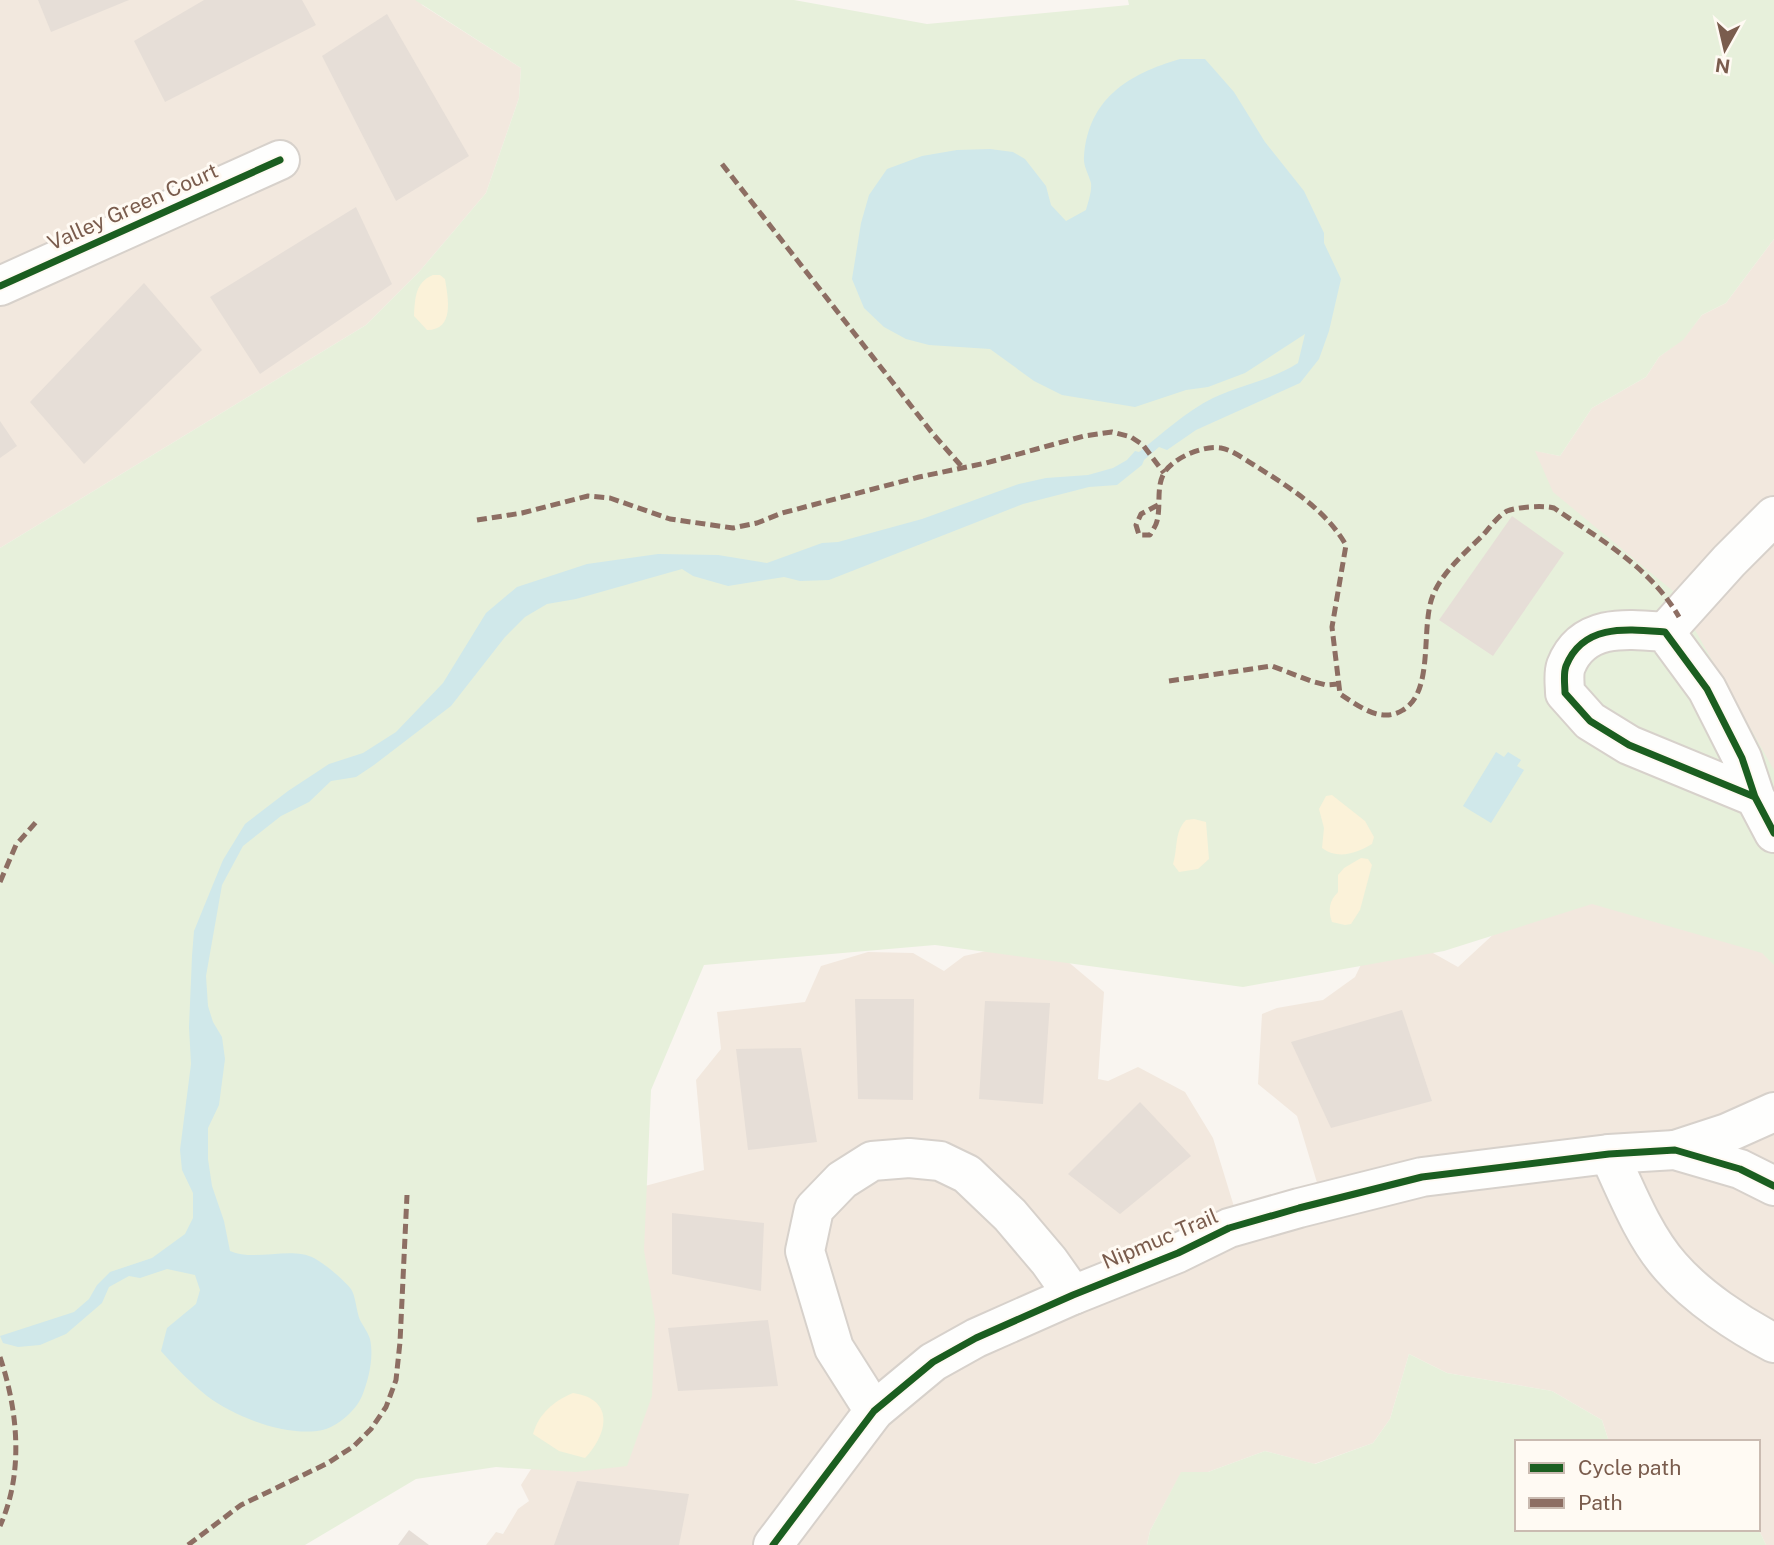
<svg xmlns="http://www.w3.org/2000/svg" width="1774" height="1545" font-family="'Public Sans',sans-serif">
<rect width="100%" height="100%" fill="#f9f5f0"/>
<g fill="#f2e8de">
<polygon points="0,0 420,0 422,5 521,68 519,98 486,193 419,272 366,325 0,548"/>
<polygon points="1774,239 1774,1545 1766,1545 1758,1528 1758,1442 1609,1442 1602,1420 1552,1391 1447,1373 1409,1354 1390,1419 1373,1443 1314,1464 1265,1451 1208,1472 1181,1473 1150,1531 1147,1545 486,1545 496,1532 503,1534 518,1509 529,1501 521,1485 550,1439 634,1189 704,1170 696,1080 721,1049 717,1012 805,1002 821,966 868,952 913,953 944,971 964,956 991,950 1066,960 1104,992 1098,1079 1108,1081 1138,1067 1185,1092 1213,1138 1239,1223 1321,1196 1297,1116 1258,1084 1262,1014 1277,1008 1323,1000 1355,977 1368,950 1396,945 1433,953 1458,967 1497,931 1518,447 1560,456 1592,408 1646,377 1659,357 1683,339 1702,315 1726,303"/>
</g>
<g fill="#e7f0db">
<polygon points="415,0 794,0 927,24 1129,5 1128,0 1774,0 1774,239 1726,303 1702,315 1683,340 1659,357 1646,377 1592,408 1560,456 1535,451 1553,492 1673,591 1774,770 1774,965 1762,953 1592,904 1444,951 1243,987 935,945 704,965 651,1090 644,1250 655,1320 652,1396 627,1466 576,1472 496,1467 416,1479 305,1545 0,1545 0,548 366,325 419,272 486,193 519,98 521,68"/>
<polygon points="1409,1354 1447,1373 1552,1391 1602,1420 1609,1442 1517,1442 1517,1529 1758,1528 1766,1545 1147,1545 1150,1531 1181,1472 1208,1472 1265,1451 1315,1464 1373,1443 1390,1419"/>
</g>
<g fill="#fbf2d9">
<path d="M 433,275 L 440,275 L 445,279 C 448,298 455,330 427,330 L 414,316 C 415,299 415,282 433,275 Z"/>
<path d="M 1332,795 L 1365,821 L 1374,837 L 1372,844 C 1357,853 1338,860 1322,848 L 1324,828 L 1319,809 L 1326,796 Z"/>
<path d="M 1194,819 L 1206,822 L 1209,859 L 1198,869 L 1179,872 L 1173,864 C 1178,849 1174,832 1186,820 Z"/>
<path d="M 1361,858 L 1368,859 L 1372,865 L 1360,910 L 1351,924 L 1345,925 L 1332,922 C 1328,910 1329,901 1338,892 L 1338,875 L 1344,868 Z"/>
<path d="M 573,1393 C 615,1399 608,1434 585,1458 L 559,1451 L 533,1434 C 539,1413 554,1401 573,1393 Z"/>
</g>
<g fill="#d0e8ea">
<path d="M 1180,59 L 1205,59 L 1234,92 L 1265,142 L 1304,191 L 1324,233 L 1324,243 L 1341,279 L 1329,331 L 1319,359 L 1300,383 L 1196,430 L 1167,450 L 1159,447 L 1144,460 L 1142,465 L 1117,485 L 1089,487 L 1023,504 L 829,580 L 800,581 L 784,577 L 728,586 L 693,576 L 682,569 L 576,599 L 547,604 L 525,617 L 505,637 L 451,706 L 374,765 L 356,777 L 331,781 L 309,802 L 281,816 L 243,846 L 222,885 L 206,976 L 208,1006 L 213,1022 L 222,1037 L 225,1059 L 219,1105 L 208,1128 L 208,1159 L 212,1186 L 224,1221 L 230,1251 C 255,1262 290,1246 314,1258 C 325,1264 343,1279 351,1289 C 356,1297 356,1310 360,1320 C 363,1326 368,1332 370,1339 C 374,1357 369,1379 362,1396 C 356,1411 334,1430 317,1431 C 282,1435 235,1417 207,1396 C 191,1383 175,1367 161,1351 L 167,1328 L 196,1304 L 200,1290 L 195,1275 L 167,1269 L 140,1278 L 129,1276 L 109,1287 L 102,1303 L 66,1334 L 40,1345 L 18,1347 L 3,1343 L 0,1336 L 74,1312 L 89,1299 L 97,1285 L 110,1272 L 152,1258 L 185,1234 L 193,1218 L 193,1193 L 182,1170 L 180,1150 L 191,1064 L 189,1027 L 192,956 L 194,931 L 223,860 L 245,824 L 288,791 L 329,764 L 363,753 L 396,732 L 443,683 L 486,613 L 517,587 L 587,564 L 658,554 L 718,555 L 767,563 L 822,543 L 838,542 L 922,519 L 1019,484 L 1046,478 L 1088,475 L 1113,468 L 1127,460 L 1135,451 L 1139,452 C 1163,433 1185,412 1213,398 C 1242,384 1270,381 1298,363 L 1305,334 L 1245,373 L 1208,387 L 1186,390 L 1135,407 L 1062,395 L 1034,381 L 990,349 L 929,345 L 906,339 L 884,327 L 864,308 L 852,279 L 861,223 L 869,195 L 887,169 L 922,156 L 957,150 L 990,149 L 1013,152 L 1025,159 L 1046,186 L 1051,205 L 1066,221 L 1086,210 C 1088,202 1092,192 1091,183 C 1089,175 1083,166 1084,157 C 1088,99 1128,74 1180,59 Z"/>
<polygon points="1496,752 1504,757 1508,752 1521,760 1517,766 1524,770 1491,823 1463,806"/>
</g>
<g fill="#e6ded7">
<polygon points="38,0 129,0 51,32"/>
<polygon points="204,0 302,0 316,25 165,102 134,41"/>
<polygon points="387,14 469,156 396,201 322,56"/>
<polygon points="356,207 392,284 260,374 210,297"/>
<polygon points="144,283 202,350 84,464 30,402"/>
<polygon points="0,421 17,446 0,458"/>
<polygon points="1512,516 1564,553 1493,656 1439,620"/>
<polygon points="855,999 914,999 913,1100 858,1099"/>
<polygon points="985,1001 1050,1003 1043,1104 979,1099"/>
<polygon points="1402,1010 1432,1101 1331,1128 1291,1042"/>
<polygon points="801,1048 817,1142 748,1150 736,1049"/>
<polygon points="1140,1102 1191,1156 1120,1214 1068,1174"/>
<polygon points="672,1213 764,1223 761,1291 672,1274"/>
<polygon points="768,1320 778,1386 678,1391 668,1328"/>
<polygon points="577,1481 689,1494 679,1545 554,1545"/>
<polygon points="409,1530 429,1545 398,1545"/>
</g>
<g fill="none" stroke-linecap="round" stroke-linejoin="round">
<g stroke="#d7d1cb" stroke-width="42">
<g id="minor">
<polyline points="0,286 280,160"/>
<polyline points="1665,632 1729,561 1774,516"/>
<path d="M 1755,797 L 1629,745 L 1590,721 L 1565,693 C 1565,685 1563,674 1566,666 C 1583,623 1628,629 1665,632 L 1707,689 L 1742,758 L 1755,797 L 1774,833"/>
<polyline points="1675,1150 1727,1133 1774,1112"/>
<path d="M 1609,1154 C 1626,1191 1644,1237 1671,1267 C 1697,1297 1739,1325 1774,1343"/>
<polyline points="874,1411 834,1348 805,1251 814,1209 842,1180 872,1161 909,1158 940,1161 967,1174 1010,1215 1049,1261 1073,1295"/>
<polyline points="773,1545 874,1411 933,1362 976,1338 1073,1295 1178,1253 1229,1228 1299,1208 1422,1177 1609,1154 1675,1150 1740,1169 1774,1186"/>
</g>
</g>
<use href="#minor" stroke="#fefefd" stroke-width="38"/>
<g stroke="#8d6e63" stroke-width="5" stroke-dasharray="10 5" stroke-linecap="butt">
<polyline points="722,164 933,434 963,468"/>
<path d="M 1158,505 L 1141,514 L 1136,525 L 1139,535 L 1150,535 C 1152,531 1156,526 1157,521 C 1161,506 1156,487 1164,473 C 1173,458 1203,445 1221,448 C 1232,450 1244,459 1254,465 C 1289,487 1325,509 1346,545 L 1332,627 L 1340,694 C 1359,706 1381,724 1403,710 C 1435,691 1420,627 1433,595 C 1443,571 1466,552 1484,534 C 1490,527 1499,515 1507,511 C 1517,507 1543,505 1554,508 C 1601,540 1650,567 1679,617"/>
<polyline points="477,520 522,513 588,496 610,498 670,519 733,528 757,523 782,513 919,477 986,463 1084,436 1112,432 1131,437 1143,445 1164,473"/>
<polyline points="1169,681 1272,666 1311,681 1326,685 1338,684"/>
<polyline points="0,882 16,845 37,821"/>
<path d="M 0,1357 C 18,1411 24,1473 0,1526"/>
<polyline points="188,1545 241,1505 328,1463 354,1446 371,1429 386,1407 396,1380 400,1342 407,1195"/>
</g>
<g stroke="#fffaf3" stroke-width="11">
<g id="cycleway">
<polyline points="0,286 280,160"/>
<path d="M 1755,797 L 1629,745 L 1590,721 L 1565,693 C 1565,685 1563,674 1566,666 C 1583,623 1628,629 1665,632 L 1707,689 L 1742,758 L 1755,797 L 1774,833"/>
<polyline points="773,1545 874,1411 933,1362 976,1338 1073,1295 1178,1253 1229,1228 1299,1208 1422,1177 1609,1154 1675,1150 1740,1169 1774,1186"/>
</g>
</g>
<use href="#cycleway" stroke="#1b5e20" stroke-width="7"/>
</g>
<g text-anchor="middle" stroke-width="6" stroke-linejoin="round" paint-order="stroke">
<g font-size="21" fill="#7a5c4d" stroke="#fffaf3">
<text transform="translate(133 207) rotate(-24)" y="7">Valley Green Court</text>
<text transform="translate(1160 1239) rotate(-23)" y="7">Nipmuc Trail</text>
</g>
</g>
<rect x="1515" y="1440" width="245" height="91" fill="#fffaf3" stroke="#cabbb1" stroke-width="2"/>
<rect x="1529" y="1463" width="35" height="10" fill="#1b5e20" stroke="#cabbb1" stroke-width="2"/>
<text x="1578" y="1475" font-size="21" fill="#7a5c4d">Cycle path</text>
<rect x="1529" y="1498" width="35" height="10" fill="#8d6e63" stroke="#cabbb1" stroke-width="2"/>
<text x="1578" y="1510" font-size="21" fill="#7a5c4d">Path</text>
<g transform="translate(1725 49) rotate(188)" stroke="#fffaf3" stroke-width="5" paint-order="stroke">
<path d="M0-5L12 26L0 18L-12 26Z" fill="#7a5c4d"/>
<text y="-10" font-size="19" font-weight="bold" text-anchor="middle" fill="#7a5c4d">N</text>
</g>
</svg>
